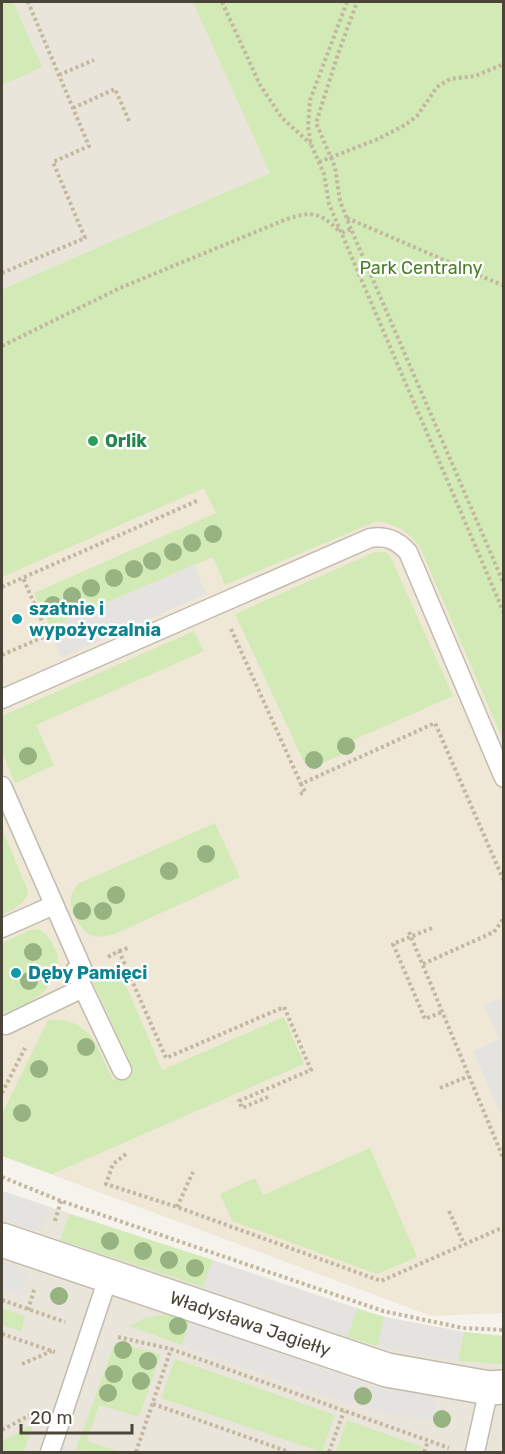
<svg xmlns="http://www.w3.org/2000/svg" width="505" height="1454" font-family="Rubik,sans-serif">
<rect width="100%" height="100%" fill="#f6f3ec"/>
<g fill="#eae5da">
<polygon points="2,2 503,2 271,173 2,289"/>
<polygon points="2,1191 384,1317 464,1332 503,1336 503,1452 2,1452"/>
</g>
<polygon fill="#efe8d6" points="291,235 503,670 503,1313 431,1316 2,1156 2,362"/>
<g fill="#d2eab5">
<polygon points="4,2 13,2 42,67 2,85 2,3"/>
<path d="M 193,2 L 503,2 L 503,740 L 420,547 C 408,531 398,525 377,521 L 225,585 L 213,557 L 50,627 L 34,593 L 216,513 L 204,488 L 2,577 L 2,289 L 270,173 Z"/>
<polygon points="375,552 386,552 390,556 453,696 353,740 356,748 316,766 309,766 304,762 235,614"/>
<polygon points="194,631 204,651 36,725 54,765 15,783 2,752 2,716"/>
<path d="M 215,823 L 240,877 L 117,933 C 109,935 102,938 93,936 C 82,933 71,913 71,902 C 70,895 74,890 78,884 Z"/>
<path d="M 2,829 L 28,891 C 26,904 13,910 2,915 Z"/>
<path d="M 37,929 C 47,932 51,941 55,949 C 59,958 59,964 55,972 C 44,1001 27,1003 2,1014 L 2,943 L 30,930 Z"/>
<path d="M 119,969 L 162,1070 L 284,1017 L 304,1064 L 52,1174 L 2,1156 L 2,1114 L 48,1020 C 91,1016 97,1048 113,1080 L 134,1071 L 91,978 Z"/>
<polygon points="370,1148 417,1257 377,1274 232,1221 220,1194 255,1178 263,1195"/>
<polygon points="69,1214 213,1260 203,1287 60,1240"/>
<polygon points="2,1308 25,1316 21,1331 2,1325"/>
<polygon points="357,1309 384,1317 378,1346 347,1337"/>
<polygon points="165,1314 190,1322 182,1345 129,1326 145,1318"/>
<polygon points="464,1332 503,1336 503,1364 458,1361"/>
<polygon points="115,1343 161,1354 139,1417 99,1405 87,1441 120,1452 87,1452 76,1449"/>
<polygon points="175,1359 335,1415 322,1452 161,1398"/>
<polygon points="347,1420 422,1447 420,1452 336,1452"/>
<polygon points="33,1424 24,1452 2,1452 2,1441"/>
</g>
<g fill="#e5e3e0">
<polygon points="194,565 206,594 61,658 48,628"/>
<polygon points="503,997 503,1119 473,1051 499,1039 484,1005"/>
<polygon points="2,1191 49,1207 41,1232 2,1219"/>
<polygon points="213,1260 357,1309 347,1337 203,1287"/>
<polygon points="2,1262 28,1271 21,1295 2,1289"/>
<polygon points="384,1317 464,1332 458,1361 378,1346"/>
<polygon points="190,1322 361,1382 352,1405 182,1345"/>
<polygon points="373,1385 436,1395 432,1421 369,1410"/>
</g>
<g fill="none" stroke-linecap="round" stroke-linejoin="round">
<g stroke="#c2bbae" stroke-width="21">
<g id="service">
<path d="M 2,699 L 370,538 C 386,535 397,540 408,552 L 504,778"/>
<polyline points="2,786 82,968 75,971 122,1070"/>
<polyline points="2,928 54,905"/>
<polyline points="6,1025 83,988"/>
<polyline points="50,1452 109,1275"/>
<polyline points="475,1452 489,1388"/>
</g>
</g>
<g stroke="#c2bbae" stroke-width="36">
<g id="minor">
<path id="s1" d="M 2,1240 L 387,1370 L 489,1388 L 504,1387"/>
</g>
</g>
<g stroke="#c4b79f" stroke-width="4" stroke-dasharray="3 3" stroke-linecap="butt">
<polyline points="222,2 260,85 282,118 311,144"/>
<polyline points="347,2 310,100 308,127 311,144 324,174 329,204 504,613"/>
<polyline points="59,75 94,60"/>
<polyline points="73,108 115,89 130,123"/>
<polyline points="319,162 378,139 405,125 417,116 437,87 450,79 475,76 504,64"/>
<polyline points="347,218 504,286"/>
<polyline points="351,229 340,201 335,167 316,123 338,54 357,2"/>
<polyline points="342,233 351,229 504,584"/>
<polyline points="2,273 85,238 53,162 89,146 28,2"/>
<path d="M 2,346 L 120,288 L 287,219 C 312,211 320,212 339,231"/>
<polyline points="2,587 199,500"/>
<polyline points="231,629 301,784 435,723 504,881"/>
<polyline points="2,655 48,635 23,578"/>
<polyline points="300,794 305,792 301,784"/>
<polyline points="432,928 393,944 425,1019 442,1012"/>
<polyline points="409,932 504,1160"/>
<polyline points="119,951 128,948"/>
<polyline points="108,957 119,951 166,1058 284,1007 311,1070 239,1101 242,1108 268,1097"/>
<polyline points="423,964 494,932 504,918"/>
<polyline points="440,1088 469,1076"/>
<polyline points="2,1093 25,1048"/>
<polyline points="126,1154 113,1164 106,1184 177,1207 381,1281 504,1227"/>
<polyline points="2,1177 61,1201 383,1311 463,1328 504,1330"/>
<polyline points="177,1207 193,1172"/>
<polyline points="449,1211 464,1244"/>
<polyline points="55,1221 61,1201"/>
<polyline points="2,1300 65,1322"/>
<polyline points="28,1310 35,1287"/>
<polyline points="2,1334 55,1352"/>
<polyline points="118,1337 171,1349 449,1448"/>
<polyline points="22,1364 52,1351"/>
<polyline points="153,1404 289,1452"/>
<polyline points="2,1430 32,1414"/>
<polyline points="136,1452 171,1349"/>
<polyline points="329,1452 344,1411"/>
<polyline points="424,1452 428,1441"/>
</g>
<use href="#service" stroke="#fff" stroke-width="18"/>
<use href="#minor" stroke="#fff" stroke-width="33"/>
</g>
<g fill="#97b381">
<circle cx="213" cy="534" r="9"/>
<circle cx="192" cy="543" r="9"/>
<circle cx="173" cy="552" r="9"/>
<circle cx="152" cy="561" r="9"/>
<circle cx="134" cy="569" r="9"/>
<circle cx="114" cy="578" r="9"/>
<circle cx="91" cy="588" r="9"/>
<circle cx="72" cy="596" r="9"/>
<circle cx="53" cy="605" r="9"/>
<circle cx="346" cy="746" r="9"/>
<circle cx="28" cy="756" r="9"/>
<circle cx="314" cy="760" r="9"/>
<circle cx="206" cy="854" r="9"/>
<circle cx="169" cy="871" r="9"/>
<circle cx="116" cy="895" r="9"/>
<circle cx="82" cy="911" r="9"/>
<circle cx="103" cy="911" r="9"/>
<circle cx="33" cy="952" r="9"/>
<circle cx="29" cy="981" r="9"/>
<circle cx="86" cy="1047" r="9"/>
<circle cx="39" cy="1069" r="9"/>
<circle cx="22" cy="1113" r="9"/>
<circle cx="110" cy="1241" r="9"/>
<circle cx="143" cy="1251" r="9"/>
<circle cx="169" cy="1260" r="9"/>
<circle cx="195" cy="1268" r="9"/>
<circle cx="59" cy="1296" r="9"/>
<circle cx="178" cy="1326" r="9"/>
<circle cx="123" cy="1350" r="9"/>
<circle cx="148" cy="1361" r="9"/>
<circle cx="114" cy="1374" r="9"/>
<circle cx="141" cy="1381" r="9"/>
<circle cx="108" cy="1393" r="9"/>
<circle cx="363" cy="1396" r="9"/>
<circle cx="442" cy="1419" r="9"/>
</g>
<circle fill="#2e9e5b" stroke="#fff" stroke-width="2" cx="93" cy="441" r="6"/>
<g fill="#0f9aa8" stroke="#fff" stroke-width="2">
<circle cx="17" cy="619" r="6"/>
<circle cx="16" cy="973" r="6"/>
</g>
<g text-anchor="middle" stroke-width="5" stroke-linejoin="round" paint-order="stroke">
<g font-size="18" fill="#4a7f2a" stroke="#fff">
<text x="421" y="274">Park Centralny</text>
</g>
<g font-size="18" font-weight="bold" fill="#27864d" stroke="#fff" text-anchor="start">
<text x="105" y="447">Orlik</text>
</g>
<g font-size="18" font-weight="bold" fill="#0d838f" stroke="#fff" text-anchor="start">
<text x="29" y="615">szatnie i<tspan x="29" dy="21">wypożyczalnia</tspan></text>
<text x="28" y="979">Dęby Pamięci</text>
</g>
<g font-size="18" fill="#4b4439" stroke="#fff">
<text dy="6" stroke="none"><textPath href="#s1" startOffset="262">Władysława Jagiełły</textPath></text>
</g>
</g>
<rect width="505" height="1454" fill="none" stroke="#4b4439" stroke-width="6"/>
<path d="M21 1424v9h111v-9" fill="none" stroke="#4b4439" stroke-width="3"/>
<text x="30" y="1424" font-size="18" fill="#4b4439" stroke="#ffffff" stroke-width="4.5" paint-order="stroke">20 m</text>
</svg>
